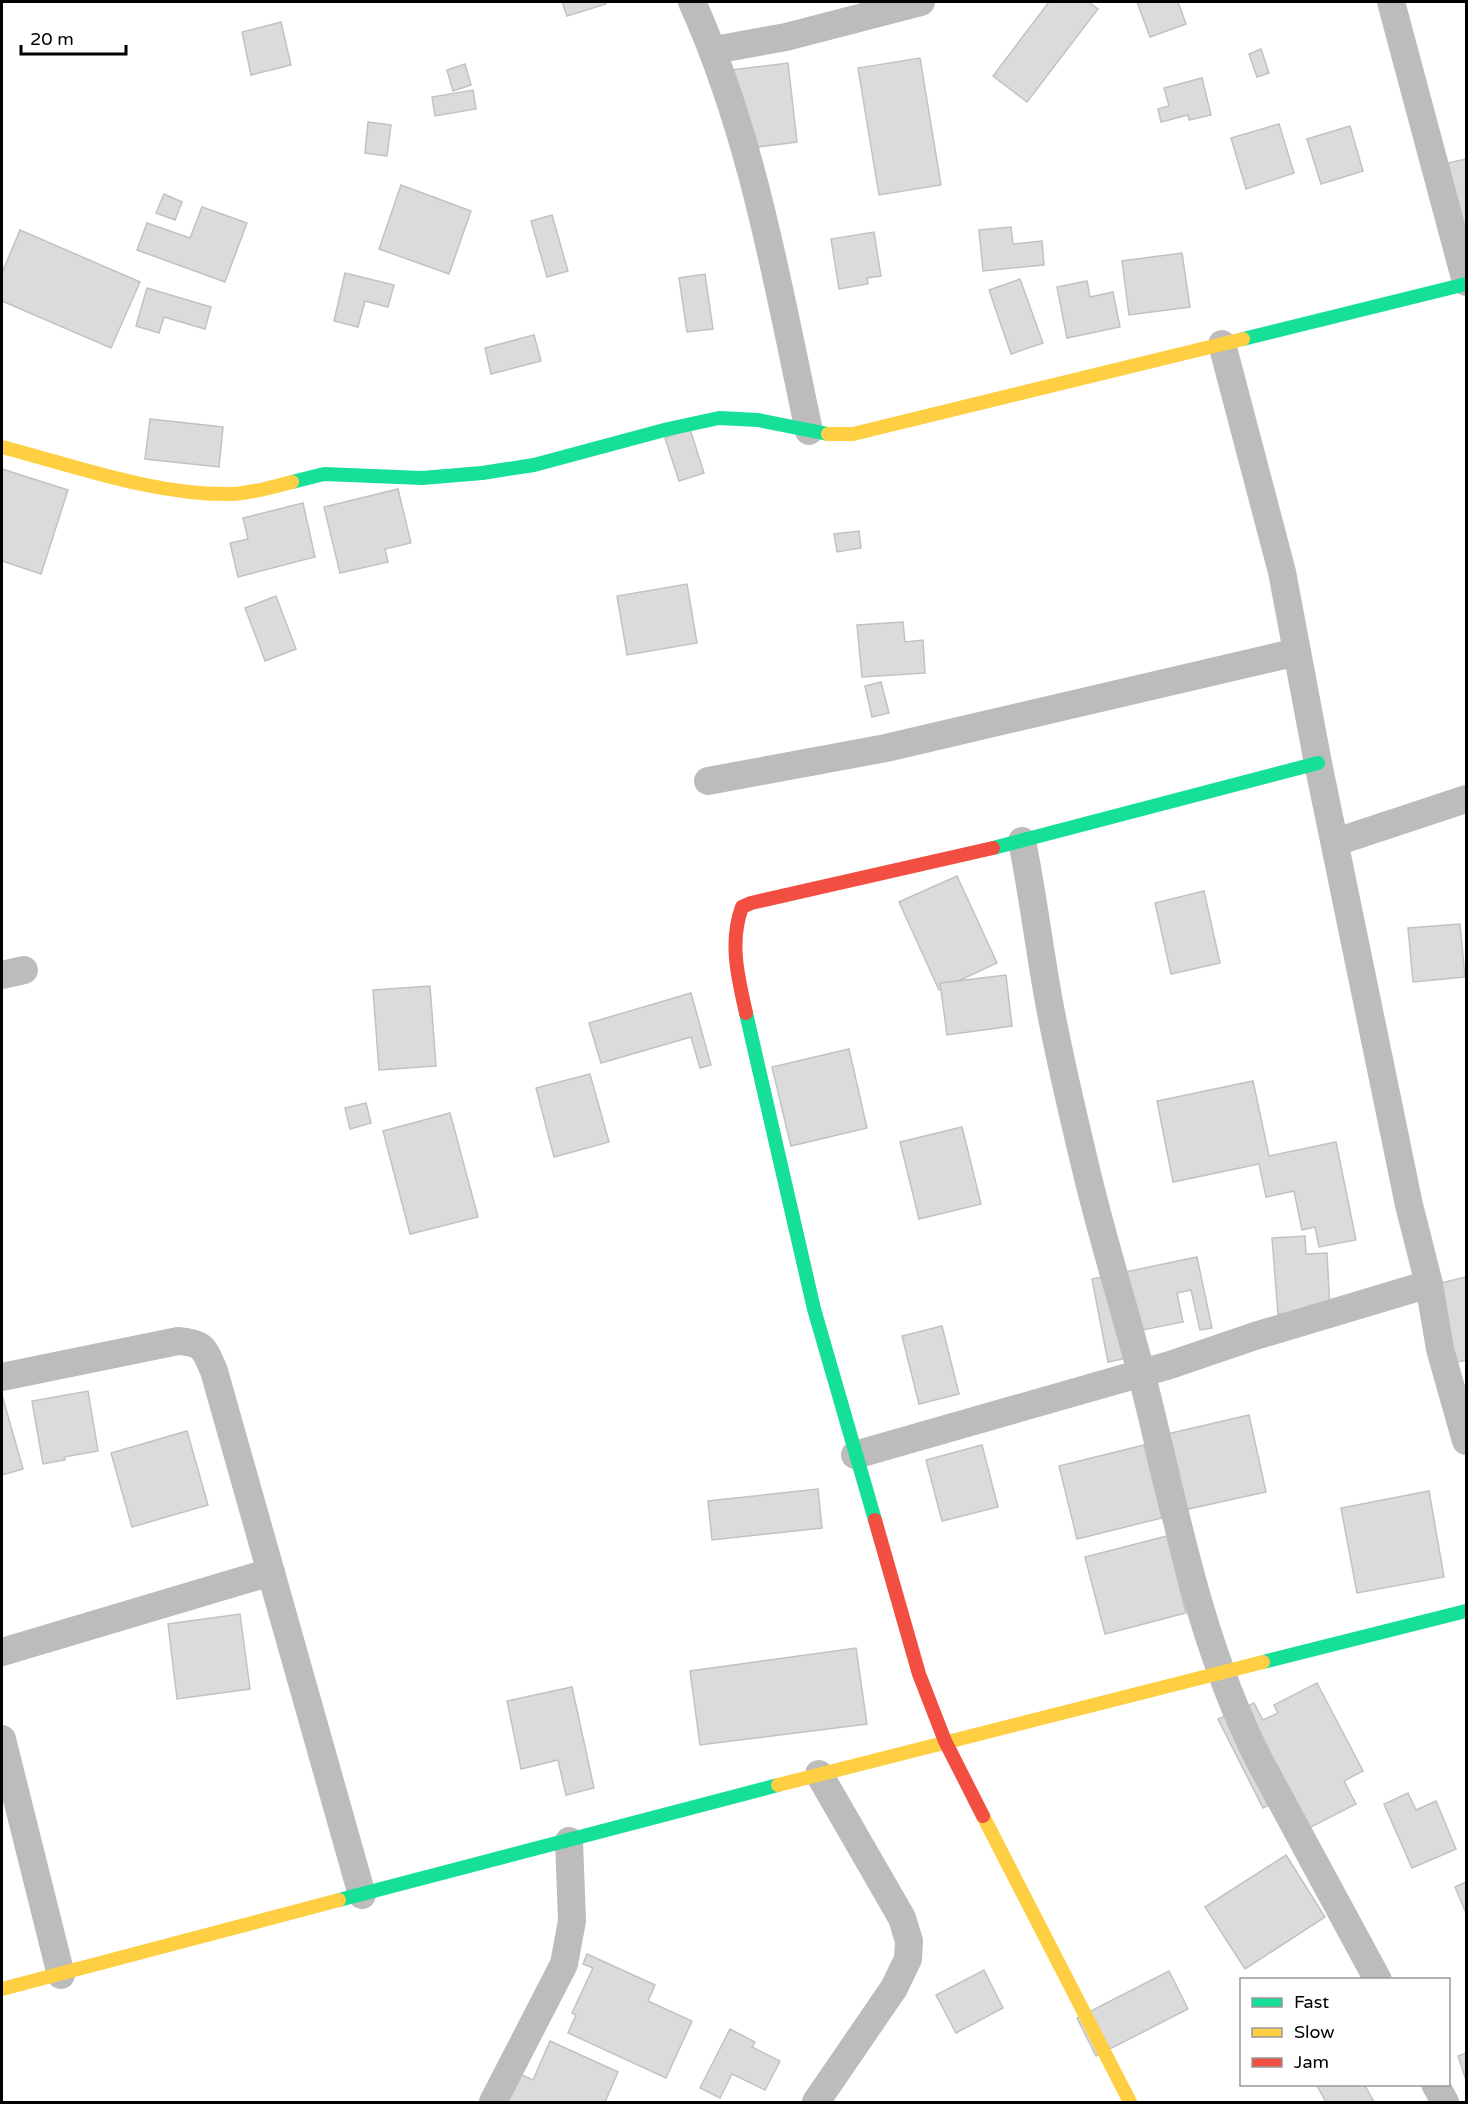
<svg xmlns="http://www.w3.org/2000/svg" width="1468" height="2104" font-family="'Varela Round',sans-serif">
<rect width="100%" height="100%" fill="#fff"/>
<g fill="#dbdbdb" stroke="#c2c2c2" stroke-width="1.5">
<polygon points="562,2 606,2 606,4 567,16"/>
<polygon points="1049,2 1088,2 1098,9 1027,102 993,76"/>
<polygon points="1137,2 1178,2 1186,24 1150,37"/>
<polygon points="281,22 291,65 251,75 242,32"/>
<polygon points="1261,49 1269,73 1257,77 1249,54"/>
<polygon points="920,58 941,185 879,195 858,68"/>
<polygon points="788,63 797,142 733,150 723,71"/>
<polygon points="465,64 471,85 453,91 447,70"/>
<polygon points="1202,78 1211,115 1189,120 1188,115 1161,122 1158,109 1169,106 1164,88"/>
<polygon points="473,90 476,109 435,116 432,97"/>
<polygon points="368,122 391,125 387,156 365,153"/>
<polygon points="1279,124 1294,173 1246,189 1231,138"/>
<polygon points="1350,126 1363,171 1321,184 1307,139"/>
<polygon points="1466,159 1466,241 1448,163"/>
<polygon points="401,185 471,211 449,274 379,249"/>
<polygon points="164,194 182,202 175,220 156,213"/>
<polygon points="202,207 247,223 225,282 137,250 147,223 190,238"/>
<polygon points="552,215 568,271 547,277 531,221"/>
<polygon points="1011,227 1013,244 1042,241 1044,265 983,271 979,230"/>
<polygon points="20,230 140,282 111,348 2,301 2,273"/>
<polygon points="874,232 881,276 867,278 868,284 839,289 831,239"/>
<polygon points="1182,253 1190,307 1129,315 1122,261"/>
<polygon points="345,273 394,285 388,307 365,301 358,327 334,321"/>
<polygon points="705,274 713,329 687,332 679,278"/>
<polygon points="1020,279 1043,343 1011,354 989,290"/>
<polygon points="1087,281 1090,297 1113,292 1120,327 1067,338 1057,287"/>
<polygon points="147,288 211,307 205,329 164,317 159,333 136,326"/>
<polygon points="534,335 541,361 491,374 485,348"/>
<polygon points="150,419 223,427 219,467 145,459"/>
<polygon points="690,429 704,473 679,481 665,438"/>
<polygon points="2,469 68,490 41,574 2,561"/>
<polygon points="398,489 411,543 385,549 388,562 340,573 324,507"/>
<polygon points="303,503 315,557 238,577 230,543 248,539 243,518"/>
<polygon points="859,531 861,548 837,552 834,534"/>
<polygon points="687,584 697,643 627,655 617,596"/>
<polygon points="276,596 296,649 265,661 245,608"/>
<polygon points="903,622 905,642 923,640 925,673 862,677 857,625"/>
<polygon points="881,682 889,713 872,717 865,686"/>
<polygon points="957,876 997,963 939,990 899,902"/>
<polygon points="1204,891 1220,963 1171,974 1155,903"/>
<polygon points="1460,924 1465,977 1413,982 1408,928"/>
<polygon points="1006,975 1012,1026 947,1035 940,983"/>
<polygon points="430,986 436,1066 379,1070 373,990"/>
<polygon points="691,993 711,1065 700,1068 691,1037 601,1063 589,1023"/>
<polygon points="849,1049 867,1128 791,1146 772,1067"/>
<polygon points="590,1074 609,1142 554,1157 536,1088"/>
<polygon points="1253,1081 1269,1156 1336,1142 1356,1240 1319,1247 1315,1227 1302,1230 1294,1191 1266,1197 1259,1164 1173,1182 1157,1101"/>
<polygon points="366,1103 371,1123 350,1129 345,1108"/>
<polygon points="450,1113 478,1217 410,1234 383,1131"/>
<polygon points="962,1127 981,1204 919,1219 900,1142"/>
<polygon points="1305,1236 1306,1254 1327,1253 1330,1310 1278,1314 1272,1238"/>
<polygon points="1197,1257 1212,1328 1200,1330 1191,1290 1177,1293 1183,1322 1142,1330 1147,1354 1108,1362 1092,1279"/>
<polygon points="1466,1277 1466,1360 1434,1368 1416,1289"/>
<polygon points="942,1326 959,1394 919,1404 902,1336"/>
<polygon points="88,1391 98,1451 64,1457 65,1460 43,1464 32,1401"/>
<polygon points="2,1395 23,1469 2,1475"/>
<polygon points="1249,1415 1266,1492 1184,1510 1167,1434"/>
<polygon points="187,1431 208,1505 132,1527 111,1453"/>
<polygon points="982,1445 998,1507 942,1521 926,1460"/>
<polygon points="1144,1445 1162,1518 1077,1539 1059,1466"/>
<polygon points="818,1489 822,1528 712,1540 708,1501"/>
<polygon points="1429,1491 1444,1577 1357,1593 1341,1508"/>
<polygon points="1167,1536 1186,1613 1105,1634 1085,1557"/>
<polygon points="240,1614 250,1689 177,1699 168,1624"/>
<polygon points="856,1648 867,1724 700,1745 690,1671"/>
<polygon points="1317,1683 1363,1771 1344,1781 1356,1804 1309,1828 1292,1793 1263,1808 1218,1719 1254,1703 1263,1720 1278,1713 1274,1705"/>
<polygon points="572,1687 594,1788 566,1795 558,1760 521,1769 507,1701"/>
<polygon points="1408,1793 1416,1810 1436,1801 1456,1849 1412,1868 1384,1804"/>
<polygon points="1286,1855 1325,1917 1245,1969 1205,1907"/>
<polygon points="1466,1882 1466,1913 1455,1887"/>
<polygon points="587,1954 655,1985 648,2001 692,2021 666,2078 568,2033 576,2015 572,2013 593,1968 583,1964"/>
<polygon points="984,1970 1003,2008 956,2033 936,1995"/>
<polygon points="1169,1971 1188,2009 1096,2056 1077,2018"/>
<polygon points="730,2029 755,2042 752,2047 780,2061 765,2090 732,2074 720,2098 700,2088"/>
<polygon points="550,2041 618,2072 605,2102 494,2102 509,2069 533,2080"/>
<polygon points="1466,2053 1466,2080 1458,2056"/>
<polygon points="1316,2084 1364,2084 1374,2102 1326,2102"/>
</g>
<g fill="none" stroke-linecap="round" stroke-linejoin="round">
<g stroke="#bcbcbc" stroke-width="28">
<path d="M 692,2 C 753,137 778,286 809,431"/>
<polyline points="1391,2 1466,282"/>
<polyline points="714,50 786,37 921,2"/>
<polyline points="1222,344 1282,572 1318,763 1409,1205 1429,1284 1440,1349 1466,1441"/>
<polyline points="708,781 886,748 1297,652"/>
<path d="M 1022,841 C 1033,895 1039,948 1049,1002 C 1059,1056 1072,1111 1085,1165 C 1103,1243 1128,1318 1147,1396 C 1177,1519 1201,1646 1259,1760 L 1378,1980"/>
<polyline points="1336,842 1466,799"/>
<polyline points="2,975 24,970"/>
<path d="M 2,1377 L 178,1341 C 204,1343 204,1348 214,1371 L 362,1895"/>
<polyline points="855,1455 1170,1365 1255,1336 1429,1284"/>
<polyline points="2,1652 271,1572"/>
<polyline points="2,1739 61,1975"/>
<polyline points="1435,2084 1445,2102"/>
<polyline points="493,2102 564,1964 572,1921 569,1841"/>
<polyline points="816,2102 894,1988 908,1959 909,1941 902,1918 819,1774"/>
</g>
<g stroke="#16e098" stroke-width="14">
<polyline points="1243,339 1466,284"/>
<polyline points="292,482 324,474 422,478 482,473 534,465 668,429 719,418 758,420 828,434"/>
<polyline points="993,848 1318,763"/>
<polyline points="746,1013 814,1309 875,1520"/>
<polyline points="1263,1662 1466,1611"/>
<polyline points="339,1900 778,1785"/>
</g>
<g stroke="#ffcf43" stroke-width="14">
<polyline points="828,434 853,434 1243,339"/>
<path d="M 2,447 C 75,466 157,496 233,494 C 253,493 272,487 292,482"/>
<polyline points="778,1785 1263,1662"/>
<polyline points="983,1816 1130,2102"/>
<polyline points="2,1989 339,1900"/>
</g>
<g stroke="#f24e42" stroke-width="14">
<path d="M 746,1013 C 738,978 729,942 742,907 L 751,903 L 993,848"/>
<polyline points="875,1520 919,1674 945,1741 983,1816"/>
</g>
</g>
<rect width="1468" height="2104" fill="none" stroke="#000000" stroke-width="6"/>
<rect x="1240" y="1978" width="210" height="108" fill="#ffffff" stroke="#999999" stroke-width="1.5"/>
<rect x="1252" y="1998" width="30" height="9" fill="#16e098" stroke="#999999" stroke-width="1.5"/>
<text x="1294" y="2008" font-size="18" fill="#000000">Fast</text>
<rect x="1252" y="2028" width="30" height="9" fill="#ffcf43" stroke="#999999" stroke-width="1.5"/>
<text x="1294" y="2038" font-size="18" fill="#000000">Slow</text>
<rect x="1252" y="2058" width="30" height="9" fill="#f24e42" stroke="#999999" stroke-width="1.5"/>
<text x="1294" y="2068" font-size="18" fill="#000000">Jam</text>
<path d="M21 45v9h105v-9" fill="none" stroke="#000000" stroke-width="3"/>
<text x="30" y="45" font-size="18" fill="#000000" stroke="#ffffff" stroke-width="4.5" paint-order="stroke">20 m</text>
</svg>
